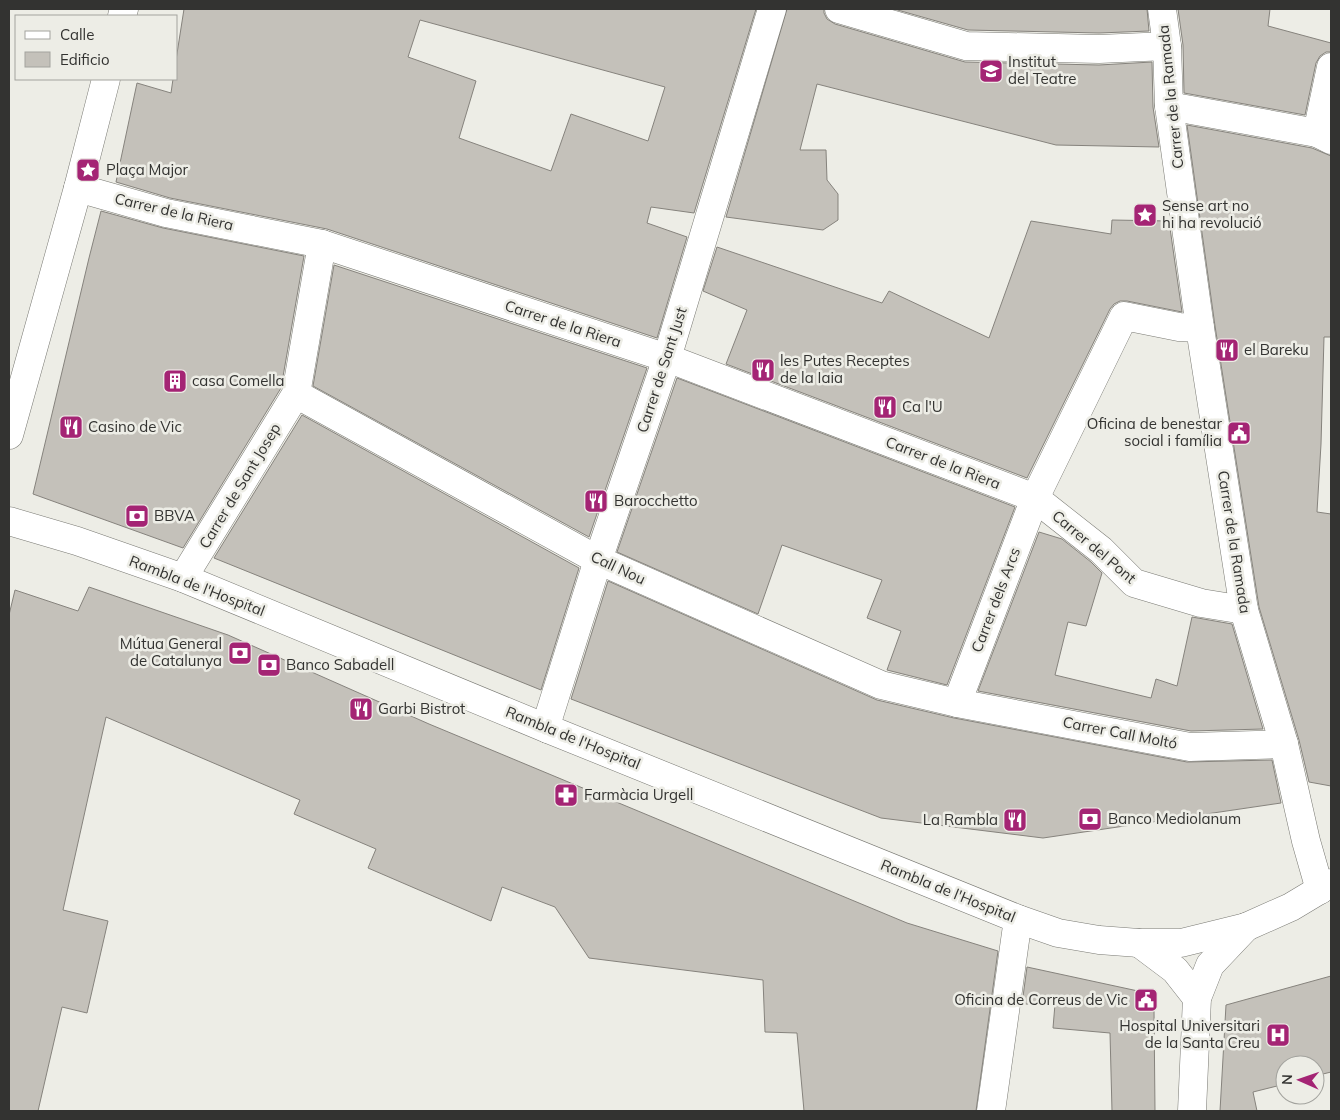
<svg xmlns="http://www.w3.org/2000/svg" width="1340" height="1120" font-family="Mulish,sans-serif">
<rect width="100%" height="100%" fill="#edede6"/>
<g fill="#c4c1ba" stroke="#86837d" fill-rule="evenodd">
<path d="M 184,9 L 756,9 L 694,213 L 651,207 L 647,223 L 687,237 L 657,338 L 327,229 L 170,198 L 116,182 L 137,83 L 171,93 L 173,79 L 176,79 L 176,60 ZM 420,20 L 665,87 L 648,141 L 571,114 L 551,171 L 459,138 L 476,81 L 408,57 Z"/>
<polygon points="787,9 824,9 824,13 827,19 835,24 965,62 1099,65 1152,62 1153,107 1159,147 1056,145 817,84 800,150 826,150 827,180 838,194 838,220 823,230 726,217"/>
<polygon points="894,9 1147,9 1149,31 1099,33 968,30"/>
<polygon points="1178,9 1270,9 1268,26 1331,43 1331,52 1326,52 1320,56 1316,63 1305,115 1184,93 1183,45"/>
<polygon points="1187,125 1312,148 1331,156 1331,337 1324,337 1321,444 1317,512 1331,514 1331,786 1309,782 1299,740 1259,607 1215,326"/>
<polygon points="101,211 163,228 304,256 281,388 183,548 33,494 89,258"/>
<polygon points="1112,220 1169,221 1182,312 1127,301 1120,301 1114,304 1110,309 1027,478 726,364 747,310 703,291 717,247 882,303 889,291 989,338 1031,221 1111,234"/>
<polygon points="334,265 647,368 589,537 313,386"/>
<polygon points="677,378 1015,507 947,685 887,670 901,631 867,618 882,580 782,545 758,614 617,552"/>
<polygon points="302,415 579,568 541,690 214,558"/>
<polygon points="1039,532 1062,539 1091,562 1102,573 1086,626 1068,622 1055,675 1151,698 1156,679 1177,686 1192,617 1232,624 1263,729 1191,731 978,691"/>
<polygon points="608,581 877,700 954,718 1187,762 1272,760 1281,803 1043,838 881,818 571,699"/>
<polygon points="89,587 228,635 429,724 907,923 998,951 976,1111 804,1111 797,1033 765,1032 763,980 589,958 555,907 502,887 491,921 368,868 376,849 294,814 300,800 106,717 63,910 108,921 87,1013 62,1007 38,1111 9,1111 9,615 15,590 78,611"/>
<polygon points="1027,967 1138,991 1154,1009 1155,1111 1112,1111 1110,1033 1053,1028 1055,1004 1022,1004"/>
<polygon points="1331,976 1331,1072 1315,1076 1315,1065 1285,1065 1285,1084 1253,1092 1257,1111 1220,1111 1226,1005"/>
</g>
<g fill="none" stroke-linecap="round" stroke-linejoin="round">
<g stroke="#7a7a74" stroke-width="29">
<g id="minor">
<polyline points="839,9 966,46 1099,49 1167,46"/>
<polyline points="1162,9 1167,46 1169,106 1200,328 1244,610 1284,744 1306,841 1320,890"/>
<polyline points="122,16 124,9"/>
<polyline points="1169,106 1317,133 1331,140"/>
<polyline points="1317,133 1331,67"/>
<polyline points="78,188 166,213 322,244 667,358 1035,498 1101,550 1134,583 1201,603 1244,610"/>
<polyline points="296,394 598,560 881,685 957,703 1190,747 1284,744"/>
<polyline points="9,435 78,188 106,79"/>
<polyline points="9,521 77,541 183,578 548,729 1018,919 1058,933 1099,940 1139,943 1181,943 1246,927 1291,907 1331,883"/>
<polyline points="183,578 296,394 322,244"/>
<polyline points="957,703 1035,498 1124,316 1179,327 1200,328"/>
<polyline points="548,729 548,719 598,560 667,358 772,9"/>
<polyline points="1139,943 1175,970 1197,998"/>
<polyline points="991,1111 1018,919"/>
<polyline points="1192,1111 1197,998 1210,965 1246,927"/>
</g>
</g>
<use href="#minor" stroke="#fff" stroke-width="28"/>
</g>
<defs>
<g id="university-square" transform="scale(1.25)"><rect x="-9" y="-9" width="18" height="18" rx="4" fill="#a42474" stroke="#edede6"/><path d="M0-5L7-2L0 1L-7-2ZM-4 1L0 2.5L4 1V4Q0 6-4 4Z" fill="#fff"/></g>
<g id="sight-square" transform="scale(1.25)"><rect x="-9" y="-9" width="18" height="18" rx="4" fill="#a42474" stroke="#edede6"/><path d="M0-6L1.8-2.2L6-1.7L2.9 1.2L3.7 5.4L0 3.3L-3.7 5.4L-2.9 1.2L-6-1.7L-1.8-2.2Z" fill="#fff"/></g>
<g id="restaurant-square" transform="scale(1.25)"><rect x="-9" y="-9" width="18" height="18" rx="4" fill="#a42474" stroke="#edede6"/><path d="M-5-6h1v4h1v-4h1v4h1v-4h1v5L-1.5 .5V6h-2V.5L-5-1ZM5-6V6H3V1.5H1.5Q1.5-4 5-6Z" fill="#fff"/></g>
<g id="building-square" transform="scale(1.25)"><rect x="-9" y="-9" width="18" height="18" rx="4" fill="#a42474" stroke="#edede6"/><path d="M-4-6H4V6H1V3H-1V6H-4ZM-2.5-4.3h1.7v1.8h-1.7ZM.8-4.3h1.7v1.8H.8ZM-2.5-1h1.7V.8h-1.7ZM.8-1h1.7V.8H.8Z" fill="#fff"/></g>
<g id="civic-square" transform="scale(1.25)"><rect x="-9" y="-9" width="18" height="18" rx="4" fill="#a42474" stroke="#edede6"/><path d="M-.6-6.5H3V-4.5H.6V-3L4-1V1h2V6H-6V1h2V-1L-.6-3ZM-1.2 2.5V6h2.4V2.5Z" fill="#fff"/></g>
<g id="bank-square" transform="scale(1.25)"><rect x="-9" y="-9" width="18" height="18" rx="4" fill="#a42474" stroke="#edede6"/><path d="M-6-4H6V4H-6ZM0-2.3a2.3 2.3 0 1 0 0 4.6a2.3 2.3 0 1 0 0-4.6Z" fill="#fff"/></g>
<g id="pharmacy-square" transform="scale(1.25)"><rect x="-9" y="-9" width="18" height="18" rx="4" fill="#a42474" stroke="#edede6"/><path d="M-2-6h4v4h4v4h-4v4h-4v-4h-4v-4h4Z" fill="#fff"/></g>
<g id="hospital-square" transform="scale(1.25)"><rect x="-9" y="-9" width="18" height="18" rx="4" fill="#a42474" stroke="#edede6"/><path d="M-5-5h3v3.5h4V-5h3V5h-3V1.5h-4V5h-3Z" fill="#fff"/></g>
</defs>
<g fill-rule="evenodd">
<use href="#university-square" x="991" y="71"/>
<use href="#sight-square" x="88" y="170"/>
<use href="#sight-square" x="1145" y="215"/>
<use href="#restaurant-square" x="1227" y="350"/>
<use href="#restaurant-square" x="763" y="370"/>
<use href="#building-square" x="175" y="381"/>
<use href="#restaurant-square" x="885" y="407"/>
<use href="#restaurant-square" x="71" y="427"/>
<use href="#civic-square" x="1239" y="433"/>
<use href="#restaurant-square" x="596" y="501"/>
<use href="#bank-square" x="137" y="516"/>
<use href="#bank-square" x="240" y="653"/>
<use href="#bank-square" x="269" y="665"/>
<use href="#restaurant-square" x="361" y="709"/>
<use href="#pharmacy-square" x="566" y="795"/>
<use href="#bank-square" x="1090" y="819"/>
<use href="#restaurant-square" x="1015" y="820"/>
<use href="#civic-square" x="1146" y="1000"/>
<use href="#hospital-square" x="1278" y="1035"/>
</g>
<g text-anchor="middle" stroke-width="5" stroke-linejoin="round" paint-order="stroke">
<g font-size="15" fill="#333331" stroke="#edede6" text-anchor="start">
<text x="1008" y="67">Institut<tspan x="1008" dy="17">del Teatre</tspan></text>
<text x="106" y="175">Plaça Major</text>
<text x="1162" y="211">Sense art no<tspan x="1162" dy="17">hi ha revolució</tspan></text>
<text x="1244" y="355">el Bareku</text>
<text x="780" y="366">les Putes Receptes<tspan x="780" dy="17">de la Iaia</tspan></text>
<text x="192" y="386">casa Comella</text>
<text x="902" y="412">Ca l'U</text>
<text x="1222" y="429" text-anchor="end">Oficina de benestar<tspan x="1222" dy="17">social i família</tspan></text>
<text x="88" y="432">Casino de Vic</text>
<text x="614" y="506">Barocchetto</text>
<text x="154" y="521">BBVA</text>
<text x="222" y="649" text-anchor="end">Mútua General<tspan x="222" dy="17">de Catalunya</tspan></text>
<text x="286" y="670">Banco Sabadell</text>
<text x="378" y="714">Garbi Bistrot</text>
<text x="584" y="800">Farmàcia Urgell</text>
<text x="1108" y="824">Banco Mediolanum</text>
<text x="998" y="825" text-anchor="end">La Rambla</text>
<text x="1128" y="1005" text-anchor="end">Oficina de Correus de Vic</text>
<text x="1260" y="1031" text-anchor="end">Hospital Universitari<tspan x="1260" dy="17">de la Santa Creu</tspan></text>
</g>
<g font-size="15" fill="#333331" stroke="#edede6">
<text transform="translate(1171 97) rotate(-96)" y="5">Carrer de la Ramada</text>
<text transform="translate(174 212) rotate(13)" y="5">Carrer de la Riera</text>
<text transform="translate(563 324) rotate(18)" y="5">Carrer de la Riera</text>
<text transform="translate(662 370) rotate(-72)" y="5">Carrer de Sant Just</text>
<text transform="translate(943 463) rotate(21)" y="5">Carrer de la Riera</text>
<text transform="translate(240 486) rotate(-59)" y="5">Carrer de Sant Josep</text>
<text transform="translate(1234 542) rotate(81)" y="5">Carrer de la Ramada</text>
<text transform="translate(1094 547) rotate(40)" y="5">Carrer del Pont</text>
<text transform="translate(618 568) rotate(25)" y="5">Call Nou</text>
<text transform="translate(197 586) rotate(21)" y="5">Rambla de l'Hospital</text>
<text transform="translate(996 600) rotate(-69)" y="5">Carrer dels Arcs</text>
<text transform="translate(1120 733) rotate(11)" y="5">Carrer Call Moltó</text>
<text transform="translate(573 738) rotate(22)" y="5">Rambla de l'Hospital</text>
<text transform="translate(948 891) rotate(22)" y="5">Rambla de l'Hospital</text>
</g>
</g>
<rect width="1340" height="1120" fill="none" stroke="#333331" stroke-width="20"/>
<rect x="15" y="15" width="162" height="65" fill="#edede6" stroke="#a3a39e"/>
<rect x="25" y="31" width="25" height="8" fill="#ffffff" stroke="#a3a39e"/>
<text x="60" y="40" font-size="15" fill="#333331">Calle</text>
<rect x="25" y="52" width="25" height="15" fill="#c4c1ba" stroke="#a3a39e"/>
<text x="60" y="65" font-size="15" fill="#333331">Edificio</text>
<g transform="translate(1300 1080) rotate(272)"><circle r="24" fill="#edede6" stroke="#a3a39e"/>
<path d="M0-4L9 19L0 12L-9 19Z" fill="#a42474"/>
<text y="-8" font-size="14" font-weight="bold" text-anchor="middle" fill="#333331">N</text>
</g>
</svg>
